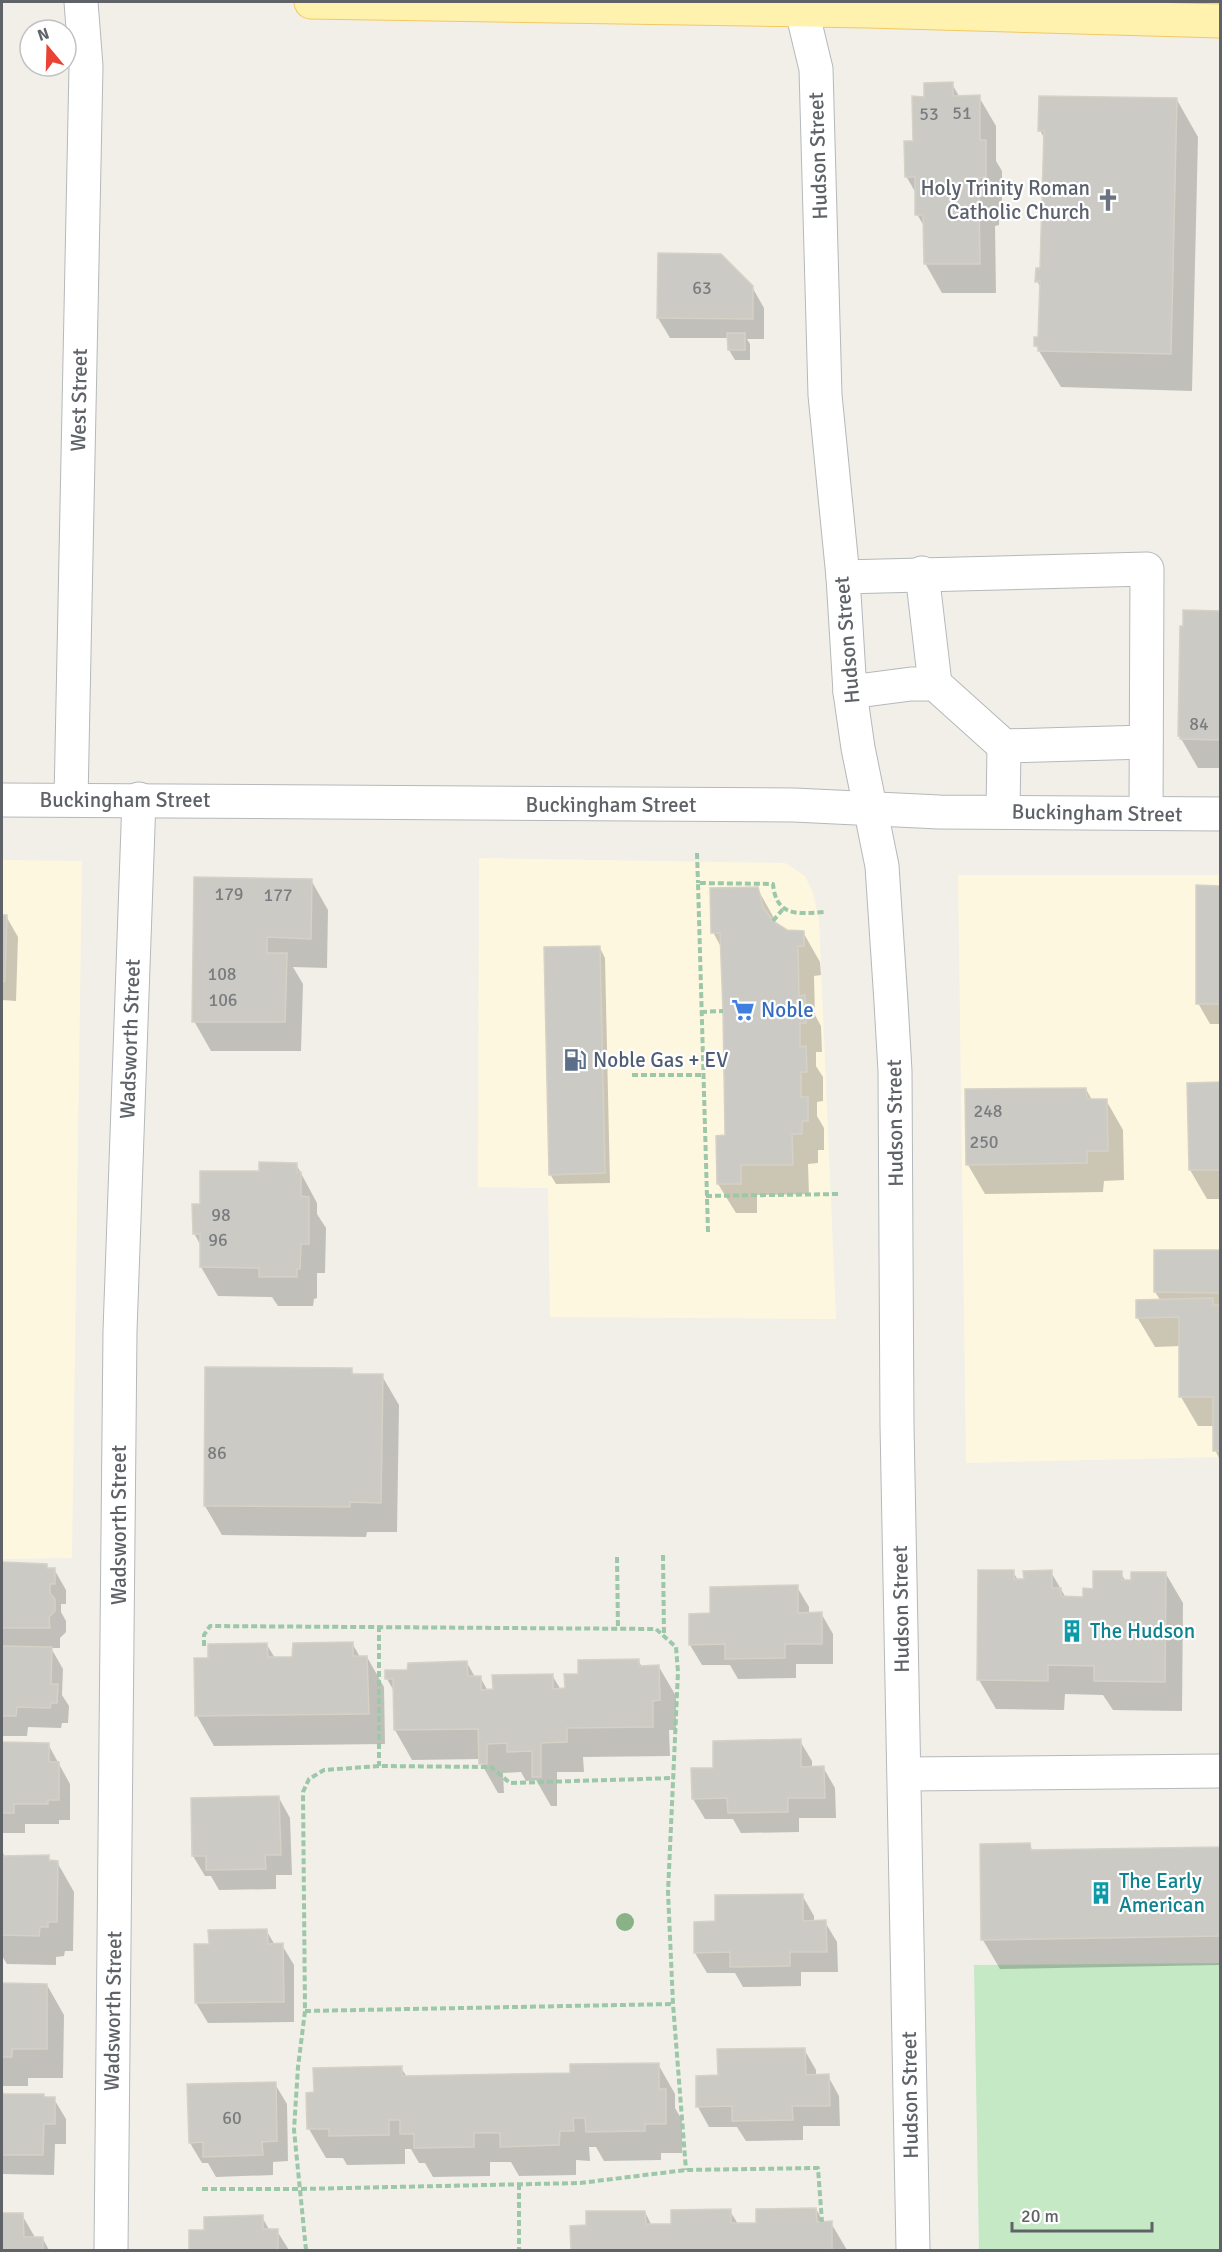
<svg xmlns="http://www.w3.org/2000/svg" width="1222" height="2252" font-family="Signika,sans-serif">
<rect width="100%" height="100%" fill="#f1efe8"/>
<g fill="#fef7e0">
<polygon points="479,858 785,863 805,876 813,893 819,920 836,1319 550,1317 548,1188 478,1187"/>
<polygon points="2,860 82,861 72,1558 2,1559"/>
<polygon points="958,875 1220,875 1220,1457 966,1463"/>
</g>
<polygon fill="#c5e8c5" points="1220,1963 1220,2250 979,2250 974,1965"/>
<g fill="#0003">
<polygon points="952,84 960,98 979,97 996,126 996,161 1002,171 1002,207 995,208 999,219 999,225 995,226 996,293 942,293 925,263 925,228 917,214 917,195 906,176 926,98"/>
<polygon points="1177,100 1198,137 1192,391 1061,387 1036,346 1040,339 1041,289 1037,281 1041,270 1045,140 1040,130"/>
<polygon points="752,287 764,308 764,339 747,339 750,344 750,360 735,360 729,350 729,338 670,338 658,318"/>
<polygon points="1184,612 1220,612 1220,768 1198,768 1179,735"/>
<polygon points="311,880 328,910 327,968 293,967 303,984 301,1051 211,1051 194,1021"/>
<polygon points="1198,887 1220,887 1220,1024 1210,1024 1198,1003"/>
<polygon points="757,888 774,918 776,925 787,931 803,932 820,962 821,975 814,976 815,1015 821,1026 822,1052 816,1052 816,1066 823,1077 823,1101 817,1102 817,1116 824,1128 824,1150 818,1150 818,1163 808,1164 809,1194 757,1195 757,1213 736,1213 718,1184 726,1137 722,949 713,932"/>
<polygon points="2,916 6,916 18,937 16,1001 2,1000"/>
<polygon points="600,948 605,958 610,1183 556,1184 550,1174"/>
<polygon points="1220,1083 1220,1199 1207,1199 1190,1170 1189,1084"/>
<polygon points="1086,1089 1092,1100 1106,1100 1123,1130 1124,1180 1104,1181 1103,1192 985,1194 968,1165"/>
<polygon points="296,1164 317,1203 317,1214 326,1228 325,1273 317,1273 317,1298 314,1299 313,1306 278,1306 272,1297 218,1296 201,1267 201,1246 194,1233 201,1206 261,1173"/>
<polygon points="1155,1251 1220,1252 1220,1460 1215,1450 1214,1426 1198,1426 1181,1397 1181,1346 1155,1347 1137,1317 1161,1301 1155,1292"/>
<polygon points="351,1370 355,1376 382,1376 399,1405 397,1532 367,1532 366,1537 222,1535 205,1506"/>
<polygon points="2,1564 46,1565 49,1570 54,1569 66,1590 66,1604 61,1604 61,1612 66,1621 66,1632 60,1638 60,1648 51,1648 63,1669 62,1695 69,1706 68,1723 62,1723 61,1728 28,1727 27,1736 2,1736"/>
<polygon points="1013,1572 1018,1580 1025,1580 1051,1572 1066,1598 1084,1599 1121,1573 1126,1582 1166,1574 1183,1603 1182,1711 1113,1710 1103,1695 1065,1694 1064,1710 996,1709 979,1680"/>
<polygon points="797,1587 809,1607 809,1614 821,1613 833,1634 833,1664 796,1664 796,1678 738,1679 730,1665 702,1665 690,1645"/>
<polygon points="352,1643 360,1657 367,1657 384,1687 385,1744 214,1746 197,1716 196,1660 209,1659 267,1645 275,1658 294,1658"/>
<polygon points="638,1660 642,1667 659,1667 676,1696 676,1730 669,1730 670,1756 583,1757 584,1772 557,1772 557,1806 551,1806 536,1780 526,1781 521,1772 503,1773 504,1793 498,1793 481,1763 481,1759 412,1760 395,1730 395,1693 387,1679 409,1671 467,1663 475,1677 480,1677 488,1691 552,1675 561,1690 566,1689 579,1675"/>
<polygon points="800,1741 812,1761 812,1768 823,1767 835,1788 836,1818 799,1818 799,1832 741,1833 733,1819 705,1819 693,1799 715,1769"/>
<polygon points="2,1744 48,1744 70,1784 70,1820 59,1820 59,1824 25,1824 25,1833 2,1833"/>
<polygon points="279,1798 290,1818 292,1875 276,1875 276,1889 219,1890 211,1876 205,1876 193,1856"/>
<polygon points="1029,1845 1033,1851 1220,1849 1220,1965 1000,1969 983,1940"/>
<polygon points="2,1851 5,1857 48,1857 51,1862 57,1862 74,1892 73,1951 65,1951 64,1956 56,1957 56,1965 7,1964 2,1956"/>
<polygon points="802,1895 814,1916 814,1922 825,1922 837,1942 838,1972 801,1972 801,1986 743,1987 735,1973 707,1973 695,1953 717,1923"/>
<polygon points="266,1930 275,1945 282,1945 294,1965 294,2022 208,2023 196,2003 210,1946"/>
<polygon points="2,1984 47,1985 64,2015 63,2078 28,2078 28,2086 2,2086"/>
<polygon points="804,2049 816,2070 816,2076 828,2076 839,2096 840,2126 803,2126 803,2140 746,2141 737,2127 709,2127 698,2107 697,2078 719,2077"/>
<polygon points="658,2064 675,2094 675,2108 682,2120 682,2153 661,2153 661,2160 604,2161 596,2147 589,2147 590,2161 576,2160 576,2175 519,2176 511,2162 490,2162 490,2176 433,2177 425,2163 419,2163 411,2149 405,2149 405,2164 347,2165 343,2158 326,2158 309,2129 401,2068 407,2077 572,2075"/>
<polygon points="275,2084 287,2104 288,2161 273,2162 273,2175 216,2177 208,2163 202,2163 190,2143"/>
<polygon points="2,2091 5,2095 43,2095 45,2099 54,2099 66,2119 66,2144 55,2144 54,2175 2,2174"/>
<polygon points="816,2209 824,2223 831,2223 847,2250 572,2250 572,2227 587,2227 645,2212 652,2226 673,2225 730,2211 738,2224 758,2224"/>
<polygon points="2,2215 22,2215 36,2239 43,2239 49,2250 2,2250"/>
<polygon points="262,2217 270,2231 277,2231 289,2250 191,2250 191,2232 206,2231"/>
</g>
<g fill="#cccac5" stroke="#d6d1c6" stroke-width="1.5">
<polygon points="953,82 953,96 980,95 980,140 986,140 986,177 979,178 979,188 983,188 983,196 979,196 980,264 924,264 923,215 915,215 915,177 905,177 904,141 913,141 912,96 924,97 924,83"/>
<polygon points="1039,96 1177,98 1171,354 1038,351 1038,346 1034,346 1034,337 1038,337 1040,281 1035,282 1036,268 1040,268 1044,131 1038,131"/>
<polygon points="658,253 721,254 753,286 753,319 657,318"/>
<polygon points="727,333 745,333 745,350 728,350"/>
<polygon points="1183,610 1220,611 1220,740 1180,739 1180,736 1178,736 1180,626 1183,626"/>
<polygon points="194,877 312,879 311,939 267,937 267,953 287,953 285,1022 192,1022"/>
<polygon points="1196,885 1220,886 1220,1004 1196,1004"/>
<polygon points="758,887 763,907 773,921 787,930 804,931 804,946 798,946 799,996 805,995 806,1023 800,1023 800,1047 806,1046 807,1072 801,1072 801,1097 808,1097 808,1121 802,1121 802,1134 792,1134 793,1165 741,1165 741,1184 717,1184 716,1136 725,1135 723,1011 720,933 711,933 710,888"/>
<polygon points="2,915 7,915 5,981 2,981"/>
<polygon points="600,946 605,1173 549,1175 544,947"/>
<polygon points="1220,1082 1220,1170 1189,1170 1187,1083"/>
<polygon points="1086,1088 1087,1099 1107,1099 1108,1151 1087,1151 1087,1163 966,1165 965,1089"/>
<polygon points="259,1162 297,1163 297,1172 301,1172 301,1196 309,1197 309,1244 301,1244 300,1269 297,1269 297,1277 259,1277 259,1268 200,1267 200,1234 193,1234 192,1204 200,1204 200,1171 259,1171"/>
<polygon points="1154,1250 1220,1250 1220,1293 1154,1292"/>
<polygon points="1213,1298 1213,1305 1220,1305 1220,1451 1213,1451 1213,1397 1179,1397 1179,1317 1136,1318 1136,1300"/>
<polygon points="205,1367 352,1368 352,1374 383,1374 381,1503 350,1502 350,1507 204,1506"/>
<polygon points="2,1562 47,1564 47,1568 55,1568 55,1584 50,1584 50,1593 55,1599 55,1611 49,1617 50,1628 2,1628"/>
<polygon points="978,1570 1014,1570 1014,1579 1024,1579 1023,1571 1052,1570 1052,1588 1061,1588 1061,1596 1083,1597 1083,1588 1093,1589 1093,1571 1122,1571 1122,1580 1131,1580 1131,1572 1166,1572 1165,1682 1094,1681 1094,1666 1048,1665 1048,1681 977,1680"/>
<polygon points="798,1585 798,1613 822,1612 822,1644 785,1644 785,1658 725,1659 725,1644 689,1645 689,1614 710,1613 710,1587"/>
<polygon points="353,1642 353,1656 367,1656 369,1714 195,1716 194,1658 208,1658 208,1644 267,1643 268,1657 292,1657 293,1643"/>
<polygon points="2,1646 52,1647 51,1684 58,1684 57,1703 51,1703 50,1708 17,1707 16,1716 2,1716"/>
<polygon points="639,1659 639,1666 659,1665 660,1700 653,1701 653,1727 567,1728 567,1742 541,1743 541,1777 532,1777 532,1751 507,1752 507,1743 487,1744 487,1764 479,1764 478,1729 394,1730 393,1679 385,1679 385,1670 407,1670 408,1663 467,1661 468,1676 481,1676 481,1690 493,1689 492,1675 553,1674 553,1689 565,1688 564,1674 578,1674 578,1660"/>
<polygon points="801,1739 801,1767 824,1766 825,1798 788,1798 788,1812 728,1813 727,1798 692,1799 691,1768 713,1768 713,1741"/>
<polygon points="2,1742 49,1743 49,1762 59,1762 59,1800 48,1800 48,1804 14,1804 14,1813 2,1813"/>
<polygon points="279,1796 281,1855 265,1855 266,1869 206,1870 206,1856 192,1856 191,1798"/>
<polygon points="1030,1843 1031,1850 1220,1847 1220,1936 981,1940 980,1844"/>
<polygon points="49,1855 49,1860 58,1861 57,1922 48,1922 48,1927 40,1927 39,1936 2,1935 2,1856"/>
<polygon points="803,1894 803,1921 826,1920 827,1952 790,1952 790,1966 730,1967 730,1952 694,1953 694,1922 715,1921 715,1895"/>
<polygon points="267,1929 268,1944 283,1943 284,2002 195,2003 194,1944 209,1944 208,1930"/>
<polygon points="2,1983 47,1984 47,2049 12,2049 12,2057 2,2057"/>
<polygon points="805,2048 806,2075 829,2074 830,2106 792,2106 793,2120 732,2121 732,2106 696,2107 696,2076 718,2075 717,2049"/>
<polygon points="659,2063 659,2089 666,2089 666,2124 645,2124 645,2131 586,2132 585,2118 573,2118 574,2131 560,2131 559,2145 500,2147 500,2133 474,2133 474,2147 414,2148 414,2134 400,2134 400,2120 389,2120 389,2135 329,2136 329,2129 307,2129 306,2093 314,2092 313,2068 402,2066 402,2076 570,2073 570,2064"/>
<polygon points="276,2082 277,2141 262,2142 263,2155 203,2157 203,2142 189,2143 187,2084"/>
<polygon points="2,2090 3,2094 44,2094 44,2097 55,2097 55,2124 44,2124 43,2155 2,2155"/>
<polygon points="816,2208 817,2222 832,2221 832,2250 571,2250 570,2226 586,2225 586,2211 645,2211 646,2224 671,2224 671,2210 731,2209 731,2223 756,2223 756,2209"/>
<polygon points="2,2213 23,2213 24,2237 43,2237 43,2250 2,2250"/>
<polygon points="263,2215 263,2229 278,2229 278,2250 189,2250 189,2230 204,2230 204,2217"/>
</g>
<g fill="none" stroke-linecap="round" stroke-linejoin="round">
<g stroke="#b5b8bc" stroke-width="35">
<g id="minor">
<polyline points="802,2 802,11 816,69 825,395 843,577 850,692 858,748 882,866 891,1002 895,1071 897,1425 913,2250"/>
<polyline points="922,573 935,684"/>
<polyline points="843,577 1147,569 1146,813"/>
<polyline points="850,692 911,684 935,684 1004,746 1146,742"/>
<polyline points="2,800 794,805 939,812 1220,814"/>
<polyline points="71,800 86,66 81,2"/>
<polyline points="1003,812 1004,746"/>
<polyline points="905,1774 1220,1771"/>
<polyline points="111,2250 120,1331 139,799"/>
</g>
</g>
<g stroke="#f2c960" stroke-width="35">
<polyline id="major" points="311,2 868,11 1220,21"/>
</g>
<g stroke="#9cc7a9" stroke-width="4" stroke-dasharray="6 3" stroke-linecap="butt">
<polyline points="697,853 698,883"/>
<polyline points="773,921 783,909"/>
<polyline points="701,1012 723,1011"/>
<polyline points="632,1075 703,1075"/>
<polyline points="706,1196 839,1194"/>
<path d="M 708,1232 L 698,883 L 773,884 C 776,917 798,914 824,912"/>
<polyline points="663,1555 664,1635"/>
<polyline points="617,1557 618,1629"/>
<polyline points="379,1626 379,1766"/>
<polyline points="204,1646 204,1635 210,1626 656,1629 676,1647 678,1672 668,1892 673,2004 686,2170"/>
<polyline points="305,2011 673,2004"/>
<polyline points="519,2184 519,2250"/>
<polyline points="202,2189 300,2189 580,2183 686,2170 818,2168 822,2222"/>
<polyline points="306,2250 294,2130 298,2067 305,2011 303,1792 309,1779 324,1770 379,1766 491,1767 510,1783 674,1778"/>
</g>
<use href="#minor" stroke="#fff" stroke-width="33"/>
<use href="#major" stroke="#fff2af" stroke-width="33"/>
</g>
<circle fill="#89b387" cx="625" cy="1922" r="9"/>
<defs>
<g id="church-bare" transform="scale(1.8)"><path d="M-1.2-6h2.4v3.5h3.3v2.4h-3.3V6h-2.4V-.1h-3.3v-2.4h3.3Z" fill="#6b7280" stroke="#fff" stroke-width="2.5" paint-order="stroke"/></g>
<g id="supermarket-bare" transform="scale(1.8)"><path d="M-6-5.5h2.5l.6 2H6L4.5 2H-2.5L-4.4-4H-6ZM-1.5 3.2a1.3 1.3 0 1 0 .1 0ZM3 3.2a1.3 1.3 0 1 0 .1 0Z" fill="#3f7fe0" stroke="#fff" stroke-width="2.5" paint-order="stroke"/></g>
<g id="fuel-bare" transform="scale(1.8)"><path d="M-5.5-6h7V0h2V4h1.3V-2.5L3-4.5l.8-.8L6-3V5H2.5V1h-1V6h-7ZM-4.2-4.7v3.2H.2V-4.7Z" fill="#5c6f8a" stroke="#fff" stroke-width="2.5" paint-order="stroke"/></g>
<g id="building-bare" transform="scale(1.8)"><path d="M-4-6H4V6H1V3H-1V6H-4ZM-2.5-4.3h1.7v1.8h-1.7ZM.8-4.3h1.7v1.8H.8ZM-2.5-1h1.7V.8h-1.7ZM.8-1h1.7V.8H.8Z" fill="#0f9aa8" stroke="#fff" stroke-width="2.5" paint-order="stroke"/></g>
</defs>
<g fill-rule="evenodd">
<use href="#church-bare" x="1108" y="200"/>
<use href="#supermarket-bare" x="743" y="1010"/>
<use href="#fuel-bare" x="575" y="1060"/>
<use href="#building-bare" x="1072" y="1631"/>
<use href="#building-bare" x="1101" y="1893"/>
</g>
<g text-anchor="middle" stroke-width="4.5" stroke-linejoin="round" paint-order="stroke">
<g font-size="18" fill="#7a7d7f">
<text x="962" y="119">51</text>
<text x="929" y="120">53</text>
<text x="702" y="294">63</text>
<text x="1199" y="730">84</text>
<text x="229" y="900">179</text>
<text x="278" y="901">177</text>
<text x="222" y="980">108</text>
<text x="223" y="1006">106</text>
<text x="988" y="1117">248</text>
<text x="984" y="1148">250</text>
<text x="221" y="1221">98</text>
<text x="218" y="1246">96</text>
<text x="217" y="1459">86</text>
<text x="232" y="2124">60</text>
</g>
<g font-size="21" fill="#5f6368" stroke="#fff">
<text transform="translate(818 156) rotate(-92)" y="7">Hudson Street</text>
<text transform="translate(79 400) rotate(-89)" y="7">West Street</text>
<text transform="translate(847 640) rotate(-95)" y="7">Hudson Street</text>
<text x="125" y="807">Buckingham Street</text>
<text x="611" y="812">Buckingham Street</text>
<text transform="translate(1097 813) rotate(1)" y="7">Buckingham Street</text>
<text transform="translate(130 1039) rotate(-88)" y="7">Wadsworth Street</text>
<text transform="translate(895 1123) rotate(-91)" y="7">Hudson Street</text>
<text transform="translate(119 1525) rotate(-90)" y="7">Wadsworth Street</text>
<text transform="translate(901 1609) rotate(-91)" y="7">Hudson Street</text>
<text transform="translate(113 2011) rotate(-89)" y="7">Wadsworth Street</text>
<text transform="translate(910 2095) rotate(-91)" y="7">Hudson Street</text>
</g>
<g font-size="21" fill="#5b616d" stroke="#fff" text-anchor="end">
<text x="1090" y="195">Holy Trinity Roman<tspan x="1090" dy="24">Catholic Church</tspan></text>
</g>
<g font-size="21" fill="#366cbe" stroke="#fff" text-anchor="start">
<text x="761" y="1017">Noble</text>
</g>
<g font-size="21" fill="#4e5e75" stroke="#fff" text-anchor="start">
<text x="593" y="1067">Noble Gas + EV</text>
</g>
<g font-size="21" fill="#0d838f" stroke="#fff" text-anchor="start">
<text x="1090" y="1638">The Hudson</text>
<text x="1119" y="1888">The Early<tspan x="1119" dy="24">American</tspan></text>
</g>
</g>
<rect width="1222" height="2252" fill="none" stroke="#5f6368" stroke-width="6"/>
<g transform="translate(48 48) rotate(341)"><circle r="28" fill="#ffffff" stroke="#bfc1c3" stroke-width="1.5"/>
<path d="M0-4.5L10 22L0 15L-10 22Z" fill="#ea4335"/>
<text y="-9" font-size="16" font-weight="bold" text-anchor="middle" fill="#5f6368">N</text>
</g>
<path d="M1012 2222v9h140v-9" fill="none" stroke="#5f6368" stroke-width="3"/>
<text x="1021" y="2222" font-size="18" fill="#5f6368" stroke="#ffffff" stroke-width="4.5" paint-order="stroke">20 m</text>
</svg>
